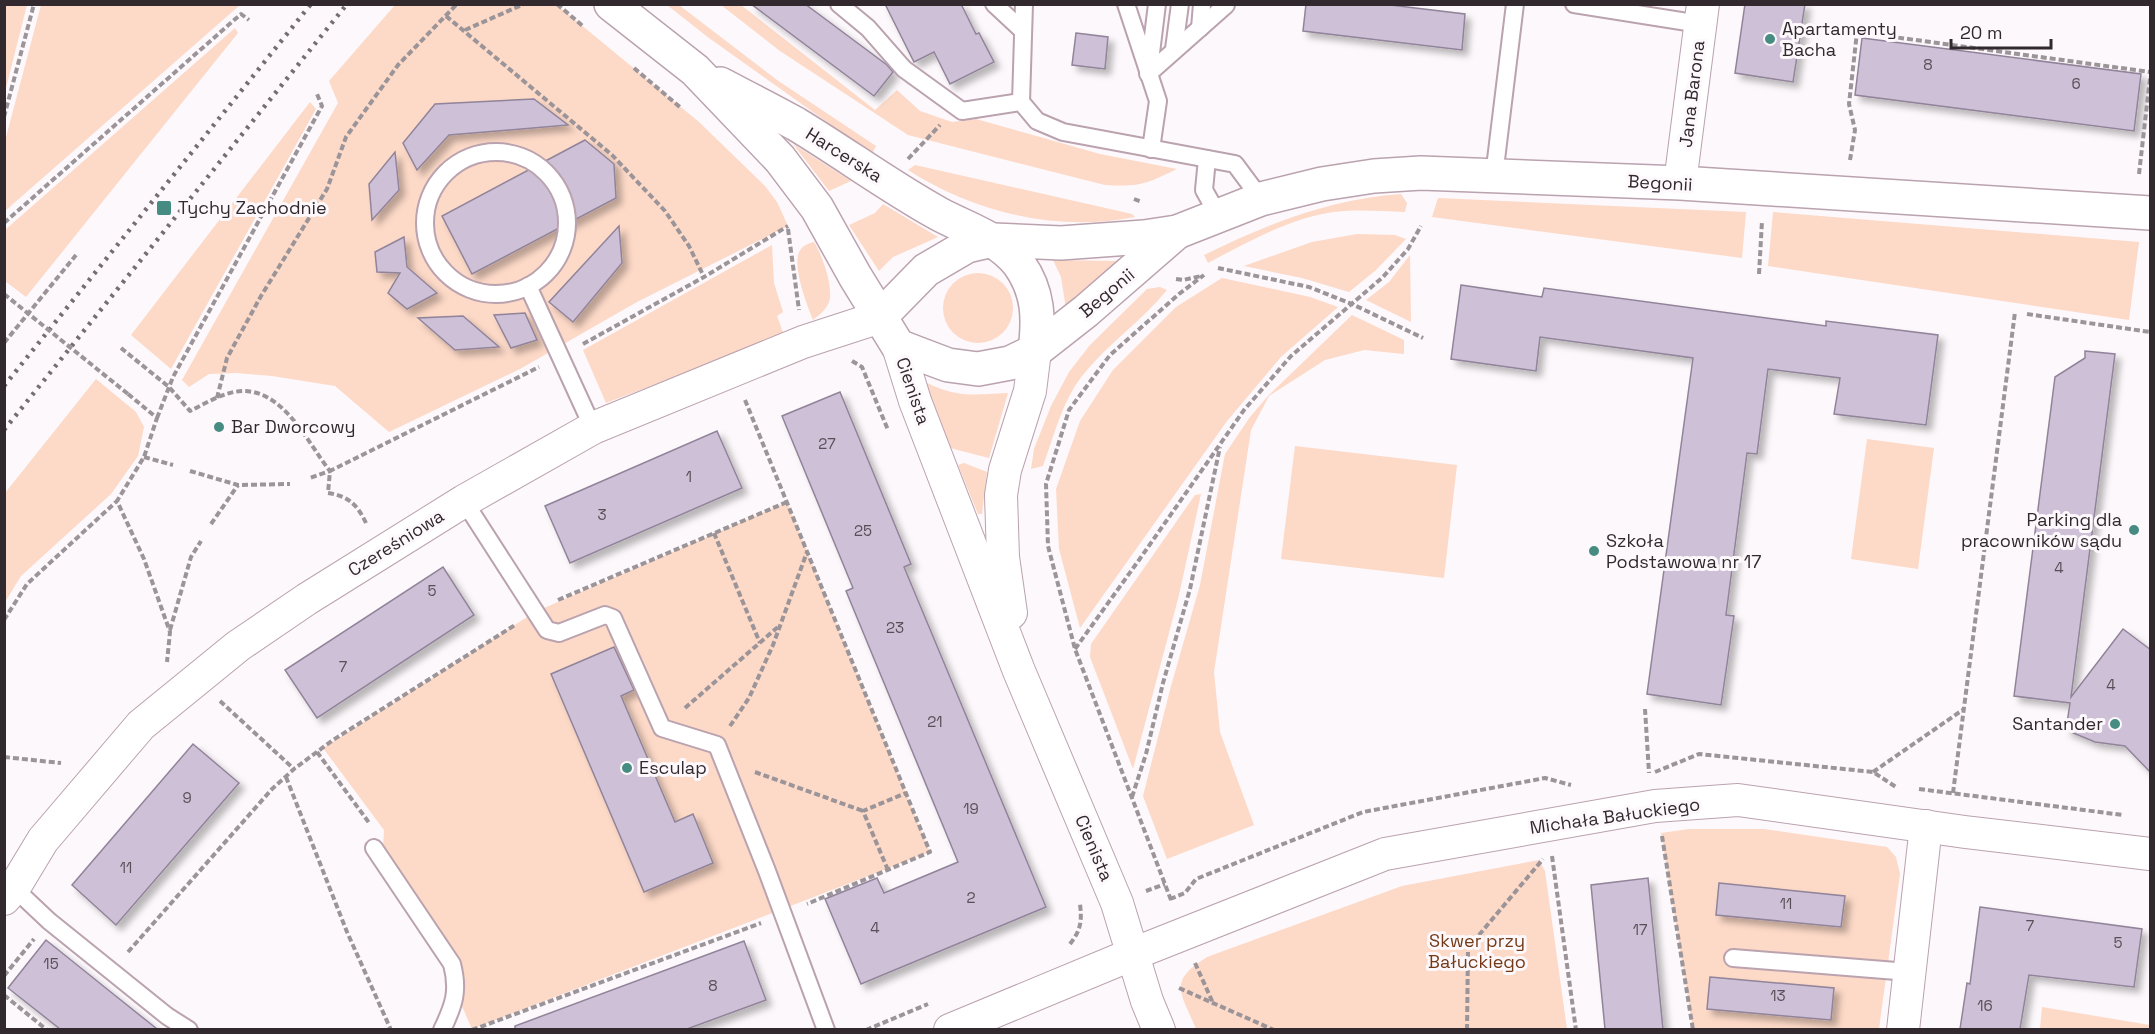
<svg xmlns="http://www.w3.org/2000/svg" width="2155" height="1034" font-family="'Space Grotesk',sans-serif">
<defs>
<filter id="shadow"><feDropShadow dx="5.5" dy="5.5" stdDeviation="3" flood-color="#0004"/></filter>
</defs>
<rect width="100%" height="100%" fill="#fdf8fb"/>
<g fill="#fdd9c7">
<polygon points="5,4 27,5 5,92 4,5"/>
<polygon points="41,5 240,5 5,211 5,141"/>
<polygon points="395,5 557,5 699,122 765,186 777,202 788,226 637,302 520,369 389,432 335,386 272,376 237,373 209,374 189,387 182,380 338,103 329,81"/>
<polygon points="667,5 679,5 777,80 876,146 872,154 709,38"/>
<path d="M 721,5 L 741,5 L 875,110 L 897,90 L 920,111 L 952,122 L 976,119 L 1100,154 L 1177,169 C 1146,184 1140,187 1105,185 L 908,135 L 780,51 Z"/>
<polygon points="235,28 238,33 26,297 5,281 5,230"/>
<polygon points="310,102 316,109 171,369 131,335"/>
<polygon points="793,144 851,181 829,191"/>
<path d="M 915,165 L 1132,214 L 1135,217 C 1058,233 973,212 908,170 Z"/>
<path d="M 1401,194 L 1407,203 L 1405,212 C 1379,211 1353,209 1327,213 C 1285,221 1245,243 1208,263 L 1204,255 C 1267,224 1330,199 1401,194 Z"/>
<polygon points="1438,198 1746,212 1742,258 1432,217"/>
<polygon points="883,204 938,237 893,257 879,271 849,225 875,213"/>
<polygon points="1773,212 2139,242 2129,320 1768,266"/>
<polygon points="1357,234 1395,235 1406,239 1376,270 1349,292 1302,278 1244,266 1312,242"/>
<path d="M 814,242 C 822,254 834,288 829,302 C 826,310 819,315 813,320 C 807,305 790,262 801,249 C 804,245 810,243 814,242 Z"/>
<polygon points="772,245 774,283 783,312 777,316 784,335 606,403 583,350"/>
<polygon points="1410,255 1411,322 1366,300 1389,282"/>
<polygon points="1053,260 1119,261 1066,309 1061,277"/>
<circle cx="978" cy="308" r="35"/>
<polygon points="1222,278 1310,297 1338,307 1281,357 1227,421 1080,628 1059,549 1056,489 1080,421 1113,370 1176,307"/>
<path d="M 1160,287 L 1167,290 C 1142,321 1107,344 1082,376 C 1062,402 1054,436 1043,466 L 1031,469 L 1034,449 L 1051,406 L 1069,372 L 1090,345 L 1147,289 Z"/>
<polygon points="1352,315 1404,340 1404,354 1364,350 1325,360 1269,396 1251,430 1214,672 1220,732 1254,825 1167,859 1143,796 1171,686 1200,585 1225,454 1250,417 1268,396"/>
<polygon points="96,379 136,412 144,427 138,456 111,494 21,576 5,602 5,493"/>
<path d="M 927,383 C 961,399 974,394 1008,393 L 989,458 L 950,448 L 925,386 Z"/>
<polygon points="1867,439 1934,448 1918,569 1851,559"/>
<polygon points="1295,446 1457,465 1444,578 1281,559"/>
<polygon points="964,463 987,472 982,514 978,514 958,465"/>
<polygon points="1201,494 1179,595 1133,769 1090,657 1091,644 1195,495"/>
<polygon points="787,502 930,852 472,1029 461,1004 464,986 461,965 383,849 384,830 323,748 535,612"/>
<polygon points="1689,829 1764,829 1887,847 1896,857 1900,874 1879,1029 1693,1029 1661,833"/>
<path d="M 1539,860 L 1545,871 L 1567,1029 L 1196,1029 C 1181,992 1167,982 1207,957 L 1402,886 Z"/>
<polygon points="2042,1007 2150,1025 2150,1029 2040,1029"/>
</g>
<g fill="#cec0d7" stroke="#91849a" stroke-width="1.5" filter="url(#shadow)">
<polygon points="751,4 805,4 887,65 893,72 874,96"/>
<polygon points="885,4 961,4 976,34 979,33 994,62 950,84 934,52 914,62"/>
<polygon points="1306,4 1382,4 1465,14 1462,50 1303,31"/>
<polygon points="1745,4 1805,4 1793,82 1735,73"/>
<polygon points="1076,33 1108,37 1105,69 1072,65"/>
<polygon points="1862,38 2141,74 2134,131 1855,95"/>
<polygon points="534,99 568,125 449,135 417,170 403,143 435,104"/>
<polygon points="585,140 614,164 616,198 472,274 442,216"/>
<polygon points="395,152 399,190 372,220 369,184"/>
<polygon points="619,226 622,263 573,322 549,302"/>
<polygon points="404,237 407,267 437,293 407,309 388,293 400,273 377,272 375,252"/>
<polygon points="1461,285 1542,297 1544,288 1826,326 1826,321 1938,335 1926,425 1834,414 1840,378 1768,369 1757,454 1747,453 1726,615 1734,616 1721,705 1647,694 1693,358 1540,337 1536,371 1451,359"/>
<polygon points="525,313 537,340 511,348 494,315"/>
<polygon points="463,316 499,347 455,350 418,318"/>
<polygon points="2085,351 2115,354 2071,697 2123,629 2151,650 2151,773 2125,746 2095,742 2066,730 2070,703 2014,696 2055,377 2085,358"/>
<polygon points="840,392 911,564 904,567 1046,907 861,984 825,899 877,878 884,893 958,862 846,591 853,588 782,416"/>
<polygon points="717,431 742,488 570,563 545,506"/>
<polygon points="443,567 474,615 317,718 285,670"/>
<polygon points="614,647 634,690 621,696 675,822 693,814 713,863 644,892 551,674"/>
<polygon points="193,744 239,783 116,925 72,885"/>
<polygon points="1648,878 1663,1029 1605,1029 1591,885"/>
<polygon points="1719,883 1845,896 1841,927 1716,915"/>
<polygon points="1980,907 2142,929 2134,987 2029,975 2020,1029 1960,1029 1967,983 1970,984"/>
<polygon points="46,940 112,993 157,1029 60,1029 8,988"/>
<polygon points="744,941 766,1000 687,1029 515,1029 515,1026"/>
<polygon points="1710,977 1834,988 1831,1020 1707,1009"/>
</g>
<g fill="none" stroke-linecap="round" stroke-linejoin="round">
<g stroke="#baa2af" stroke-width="20">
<g id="lane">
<polyline points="839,4 868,28 904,69 962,111 1021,102"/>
<polyline points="994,4 1023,31"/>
<polyline points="1024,4 1021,102 1037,121 1063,132 1235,164 1261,199"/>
<polyline points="1126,4 1158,101 1151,149"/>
<polyline points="1574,4 1700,24"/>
<polyline points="1200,28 1202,4"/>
<polyline points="1174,49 1180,4"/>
<polyline points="1149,69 1157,4"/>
<polyline points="1148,74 1226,5"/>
<circle cx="496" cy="223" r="71"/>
<polyline points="1207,159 1204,190 1218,215"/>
<polyline points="1494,176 1515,4"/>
<polyline points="528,286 593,428"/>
<polyline points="464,501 547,630 559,633 605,615 613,618 662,728 717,745 767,871 826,1030"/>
<path d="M 374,848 L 452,964 C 459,991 454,1005 442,1030"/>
<polyline points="14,888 49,921 167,1016 189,1030"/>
<polyline points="1733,958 1909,972"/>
</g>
</g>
<g stroke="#baa2af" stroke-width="34">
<g id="street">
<polyline points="1680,183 1703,4"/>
<polyline points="898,346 915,401 1019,671 1117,903 1147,1001 1159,1030"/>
<polyline points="1011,613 1003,557 1001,495 1005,470 1030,391 1035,351"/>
<polyline points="4,899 14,888 43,840 141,725 238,646 307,599 464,501 593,428 803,342 880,317"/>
<polyline points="950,1030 1133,954 1385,854 1655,806 1738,800 1965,832 2150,854"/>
<polyline points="1903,1030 1926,826"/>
</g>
</g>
<g stroke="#baa2af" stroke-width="36">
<g id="secondary">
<polyline points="611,4 695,70 780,159 817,208 855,276 898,346 924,356 948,365 978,369 1010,363 1035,351 1086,311 1177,232"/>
<path d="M 720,84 C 745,97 771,110 796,124 C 844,153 890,187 939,214 C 967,229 999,238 1019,264 C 1039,292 1039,319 1035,351"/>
<polyline points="880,317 926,270 967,246 993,240 1061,243 1144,237 1177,232 1261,199 1322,184 1374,176 1421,173 1680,183 2150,213"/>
</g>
</g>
<g stroke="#9b9498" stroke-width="4" stroke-dasharray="6 3" stroke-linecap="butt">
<polyline points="557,4 584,27"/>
<polyline points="446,16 612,155 665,211 689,246 704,277"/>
<polyline points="465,30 524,4"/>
<polyline points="634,68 681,108"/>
<polyline points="4,117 34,4"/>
<polyline points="908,159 940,125"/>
<polyline points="1850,160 1855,130 1849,104 1857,32 2150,72"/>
<polyline points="2139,174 2150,78"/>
<polyline points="1134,199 1142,202"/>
<polyline points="4,223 241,14 249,20"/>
<polyline points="788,229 799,310"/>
<polyline points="1218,268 1309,287 1352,304 1423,338"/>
<polyline points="1759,274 1762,221"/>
<polyline points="1176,279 1183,280 1201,276"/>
<polyline points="2027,314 2150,332"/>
<polyline points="4,343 76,255"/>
<polyline points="583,344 704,277 788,226"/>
<path d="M 121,348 L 169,387 L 190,411 C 204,404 219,395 234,392 C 281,383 306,441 330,471 L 310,478"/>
<polyline points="852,361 862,367 888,430"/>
<polyline points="128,394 157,418 144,457 117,501 144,559 170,632 167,662"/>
<polyline points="217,398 227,358 261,296 327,189 346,137 398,65 457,4"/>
<polyline points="745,400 930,852 807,904"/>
<polyline points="157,418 173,377 322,106 317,94"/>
<polyline points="144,457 173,465"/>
<polyline points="190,471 238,485 290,484"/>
<path d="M 366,523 C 357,504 348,496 328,493 L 330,471 L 539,367"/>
<polyline points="211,524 238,485"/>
<polyline points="714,533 760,643"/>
<polyline points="558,600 787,502"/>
<polyline points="4,620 27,584 117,501"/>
<polyline points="170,630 191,557 201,541"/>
<polyline points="1075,649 1139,560 1244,410 1291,356 1383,277 1408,249 1421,226"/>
<polyline points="220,701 294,769"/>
<polyline points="685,708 779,626"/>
<polyline points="1645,709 1649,773"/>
<polyline points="730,726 749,698 773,645 807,552"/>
<polyline points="317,752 370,824"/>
<polyline points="4,757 61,763"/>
<polyline points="755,772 863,811"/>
<polyline points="1655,772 1699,754 1873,772 1896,787"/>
<polyline points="1873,772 1964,709"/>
<polyline points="286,777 347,932 391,1030"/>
<polyline points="1919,789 2123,815"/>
<polyline points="1953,793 2015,312"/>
<polyline points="1132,797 1146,754 1163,683 1190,589 1220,447"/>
<polyline points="1662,836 1693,1030"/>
<polyline points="1552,856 1576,1030"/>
<polyline points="888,870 863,811 906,793"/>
<polyline points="1146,891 1165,884"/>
<polyline points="1170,899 1185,893 1196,879 1363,812 1545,778 1571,785"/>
<polyline points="1171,900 1075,649 1048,546 1046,484 1069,410 1110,355 1179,294 1204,275"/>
<path d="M 1070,944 C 1081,930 1082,921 1080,904"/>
<polyline points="128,952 272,789 294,769 333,740 515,625"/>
<polyline points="1195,963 1213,1003"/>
<polyline points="4,976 34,939"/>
<polyline points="1179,988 1274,1030"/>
<polyline points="4,995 47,1030"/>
<polyline points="472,1030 761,923"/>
<polyline points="866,1030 928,1004"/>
<polyline points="1467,1030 1468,948 1543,859"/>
</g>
<use href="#lane" stroke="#fff" stroke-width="16"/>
<use href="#street" stroke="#fff" stroke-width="32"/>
<use href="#secondary" stroke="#fff" stroke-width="33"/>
<g stroke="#756d72" stroke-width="4.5" stroke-dasharray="3 6" stroke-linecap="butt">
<polyline points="4,386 311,4"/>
<polyline points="4,430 347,4"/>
</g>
<polyline stroke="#9b9498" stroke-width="4" stroke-dasharray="6 3" stroke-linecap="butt" points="4,294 128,394"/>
</g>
<g fill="#478c82" stroke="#fdf8fb" stroke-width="2">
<circle cx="1770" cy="39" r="6"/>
<rect x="156" y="200" width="16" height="16" rx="3"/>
<circle cx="219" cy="427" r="6"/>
<circle cx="2134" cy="530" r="6"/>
<circle cx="1594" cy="551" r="6"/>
<circle cx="2115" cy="724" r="6"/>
<circle cx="627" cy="768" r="6"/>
</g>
<g text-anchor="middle" stroke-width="6" stroke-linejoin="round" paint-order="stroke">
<g font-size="15" fill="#594f58">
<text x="1928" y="70">8</text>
<text x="2076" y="89">6</text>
<text x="827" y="449">27</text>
<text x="689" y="482">1</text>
<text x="602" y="520">3</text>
<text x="863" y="536">25</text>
<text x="2059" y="573">4</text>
<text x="432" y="596">5</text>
<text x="895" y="633">23</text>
<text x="343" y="672">7</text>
<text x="2111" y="690">4</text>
<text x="935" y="727">21</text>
<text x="187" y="803">9</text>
<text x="971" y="814">19</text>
<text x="126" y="873">11</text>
<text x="971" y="903">2</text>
<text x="1786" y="909">11</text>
<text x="2030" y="931">7</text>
<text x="875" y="933">4</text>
<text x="1640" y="935">17</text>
<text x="2118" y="948">5</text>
<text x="51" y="969">15</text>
<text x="713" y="991">8</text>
<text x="1778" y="1001">13</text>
<text x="1985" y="1011">16</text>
</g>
<g font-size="18" fill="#32292e" stroke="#fdf8fb" text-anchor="start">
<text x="1782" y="35">Apartamenty<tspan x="1782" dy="21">Bacha</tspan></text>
<text x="178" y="214">Tychy Zachodnie</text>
<text x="231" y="433">Bar Dworcowy</text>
<text x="2122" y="526" text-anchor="end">Parking dla<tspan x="2122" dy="21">pracowników sądu</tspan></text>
<text x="1606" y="547">Szkoła<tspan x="1606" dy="21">Podstawowa nr 17</tspan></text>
<text x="2103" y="730" text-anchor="end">Santander</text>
<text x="639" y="774">Esculap</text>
</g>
<g font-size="18" fill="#32292e" stroke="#fdf8fb">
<text transform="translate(1692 94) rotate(-83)" y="6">Jana Barona</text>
<text transform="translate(844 155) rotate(32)" y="6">Harcerska</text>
<text transform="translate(1660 183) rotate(3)" y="6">Begonii</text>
<text transform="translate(1107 293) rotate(-40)" y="6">Begonii</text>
<text transform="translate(913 391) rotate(71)" y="6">Cienista</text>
<text transform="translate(396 543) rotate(-32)" y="6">Czereśniowa</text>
<text transform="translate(1615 816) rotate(-8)" y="6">Michała Bałuckiego</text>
<text transform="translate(1094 848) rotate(67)" y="6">Cienista</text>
</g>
<g font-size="18" fill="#743916" stroke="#fdf8fb">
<text x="1477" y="947">Skwer przy<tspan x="1477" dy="21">Bałuckiego</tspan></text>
</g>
</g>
<rect width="2155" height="1034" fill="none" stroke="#32292e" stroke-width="12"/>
<path d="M1951 39v9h100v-9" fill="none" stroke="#32292e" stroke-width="3"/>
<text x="1960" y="39" font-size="18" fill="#32292e" stroke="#fdf8fb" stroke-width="4.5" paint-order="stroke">20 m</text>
</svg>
